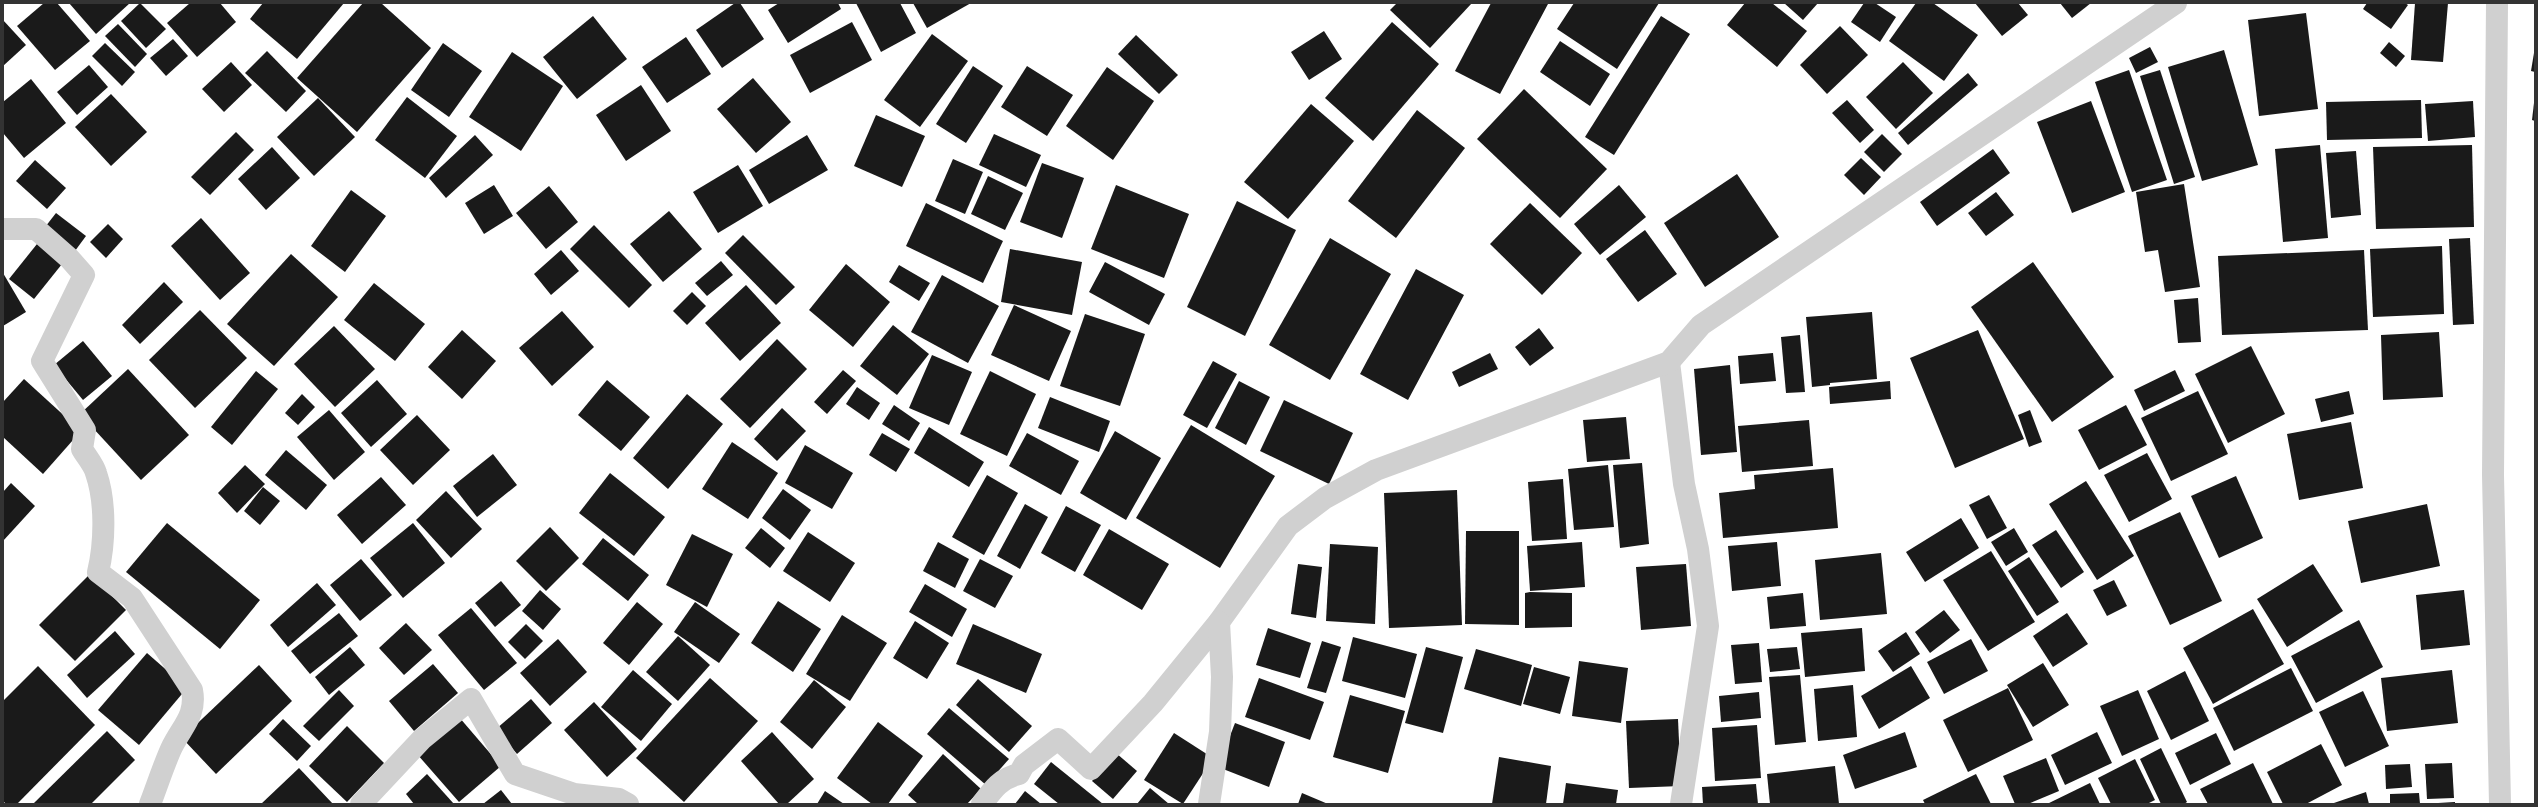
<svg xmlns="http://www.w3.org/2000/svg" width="2538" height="807" font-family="'Open Sans',sans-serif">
<rect width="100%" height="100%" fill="#fff"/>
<g fill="#1a1a1a">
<polygon points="44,3 57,3 90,41 55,70 17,26"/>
<polygon points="69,3 130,3 96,34"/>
<polygon points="140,3 166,29 146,48 121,21"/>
<polygon points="190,3 220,3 236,22 197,57 167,23"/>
<polygon points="263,3 344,3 297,59 250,19"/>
<polygon points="363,3 381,3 431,48 357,132 297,78"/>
<polygon points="735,3 740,3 764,39 722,68 696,30"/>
<polygon points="779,3 838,3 841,9 788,43 768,10"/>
<polygon points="856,3 900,3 916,33 881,52"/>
<polygon points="913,3 971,3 927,28"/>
<polygon points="1397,3 1472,3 1430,48 1390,10"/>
<polygon points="1491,3 1548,4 1500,94 1455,71"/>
<polygon points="1574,3 1659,3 1617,69 1557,29"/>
<polygon points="1745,3 1772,3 1807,31 1777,67 1727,25"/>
<polygon points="1784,3 1818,3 1803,20"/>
<polygon points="1864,3 1875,3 1896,17 1880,42 1851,22"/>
<polygon points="1916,3 1933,3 1978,35 1944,81 1889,41"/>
<polygon points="1975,3 2018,3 2028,15 2002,36"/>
<polygon points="2060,3 2091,3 2072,18"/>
<polygon points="2367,3 2405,3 2408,5 2391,29 2363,9"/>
<polygon points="2415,3 2448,3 2443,62 2411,60"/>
<polygon points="2306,13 2318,109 2259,116 2248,20"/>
<polygon points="593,16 627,59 577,99 543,57"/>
<polygon points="1661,16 1690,34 1614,155 1585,137"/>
<polygon points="3,20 26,45 3,66"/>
<polygon points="852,22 872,60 810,93 790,55"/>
<polygon points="1392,22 1439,64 1373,141 1325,98"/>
<polygon points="118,24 147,54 135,67 105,36"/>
<polygon points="1840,26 1868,55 1827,94 1800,65"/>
<polygon points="1324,31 1342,59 1309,80 1291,52"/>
<polygon points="932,34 968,61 920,127 884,100"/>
<polygon points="1136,35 1178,75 1159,94 1118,54"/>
<polygon points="686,37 711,74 667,103 642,67"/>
<polygon points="173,39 188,56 166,76 150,58"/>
<polygon points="1560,41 1610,74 1590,106 1540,72"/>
<polygon points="2389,42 2405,56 2396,67 2380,53"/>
<polygon points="105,43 135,72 122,86 92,56"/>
<polygon points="443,43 482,71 449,117 411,90"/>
<polygon points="2150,47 2158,62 2136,73 2129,58"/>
<polygon points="2224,50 2258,165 2202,181 2168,67"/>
<polygon points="267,51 306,91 286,112 245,73"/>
<polygon points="512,52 563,86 521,151 469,117"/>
<polygon points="2534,53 2535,53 2535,72 2531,71"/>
<polygon points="231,62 252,85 224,112 202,89"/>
<polygon points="1903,62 1933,93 1896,129 1866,97"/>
<polygon points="89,65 108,87 77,115 57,92"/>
<polygon points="973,66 1003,86 966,143 936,124"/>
<polygon points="1027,66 1073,95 1047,136 1001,107"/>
<polygon points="1107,67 1154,101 1113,160 1066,126"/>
<polygon points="2129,70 2167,180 2132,192 2095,82"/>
<polygon points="2160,70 2195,177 2174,184 2140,76"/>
<polygon points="1968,73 1978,85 1908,145 1898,133"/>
<polygon points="753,78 791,122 756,153 717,109"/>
<polygon points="31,79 66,123 24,158 3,133 3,102"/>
<polygon points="641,85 671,131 626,161 596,115"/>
<polygon points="1524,89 1607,169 1560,218 1477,139"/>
<polygon points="111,94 147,132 111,166 75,127"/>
<polygon points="407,97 457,136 425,178 375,140"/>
<polygon points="318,98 355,137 314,176 277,137"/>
<polygon points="1847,100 1874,130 1860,143 1832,113"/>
<polygon points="2421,100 2422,138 2327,140 2326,102"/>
<polygon points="2091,101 2125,192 2072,213 2037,122"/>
<polygon points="2473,101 2475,137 2428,141 2425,104"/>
<polygon points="2534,103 2535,103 2535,121 2532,120"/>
<polygon points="1311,104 1354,141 1288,219 1244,182"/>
<polygon points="1417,110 1465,148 1396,238 1348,201"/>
<polygon points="876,115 925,136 902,187 854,166"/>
<polygon points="236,132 254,150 210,195 191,177"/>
<polygon points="994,134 1041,155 1026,187 979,165"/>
<polygon points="1882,134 1902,154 1884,172 1864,152"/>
<polygon points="475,135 493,155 446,198 429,178"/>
<polygon points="807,135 828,170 769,204 749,170"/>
<polygon points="2320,145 2328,238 2283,242 2275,149"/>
<polygon points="2472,145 2474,227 2376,229 2373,147"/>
<polygon points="272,147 300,178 266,210 238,179"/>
<polygon points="1993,149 2010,173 1937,226 1920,202"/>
<polygon points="2356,151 2361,215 2331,218 2326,153"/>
<polygon points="1861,158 1881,177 1864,195 1844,175"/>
<polygon points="953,159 983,172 965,214 935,201"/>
<polygon points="35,160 66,188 47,209 16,181"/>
<polygon points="1042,163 1084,178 1062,238 1020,222"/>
<polygon points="738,165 763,206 718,233 693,192"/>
<polygon points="1737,174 1779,237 1705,287 1664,223"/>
<polygon points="988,176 1023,193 1005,230 971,214"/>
<polygon points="2184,184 2200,287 2165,292 2158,250 2145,252 2136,192"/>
<polygon points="494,185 513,216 484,234 465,203"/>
<polygon points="1116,185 1189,214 1164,278 1091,249"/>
<polygon points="1619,185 1646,217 1600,255 1574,224"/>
<polygon points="549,186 578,222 546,249 516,213"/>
<polygon points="351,190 386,216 345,272 311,246"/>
<polygon points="1996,192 2014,215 1986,236 1968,213"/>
<polygon points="1237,201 1296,230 1245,336 1187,307"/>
<polygon points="926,203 1003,241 983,283 906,246"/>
<polygon points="1530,203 1582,253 1542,295 1490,244"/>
<polygon points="669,211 702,249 663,282 630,244"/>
<polygon points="56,213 86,236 72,255 42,231"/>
<polygon points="201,218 250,273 220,300 171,246"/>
<polygon points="108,224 123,239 106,258 90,242"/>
<polygon points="594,225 652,285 629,308 570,249"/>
<polygon points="1645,230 1677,274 1638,302 1606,259"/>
<polygon points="743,235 795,287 776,305 725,253"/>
<polygon points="1330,238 1391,274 1330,380 1269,345"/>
<polygon points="2470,238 2474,324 2453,325 2449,239"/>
<polygon points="41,239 66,259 34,299 9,279"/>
<polygon points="2442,246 2444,314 2373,317 2370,249"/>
<polygon points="1010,249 1082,262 1072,315 1001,302"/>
<polygon points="561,250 579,271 551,295 534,274"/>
<polygon points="2364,250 2368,330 2222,335 2218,256"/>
<polygon points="291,254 338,297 274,366 227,324"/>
<polygon points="721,261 733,275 707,296 695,283"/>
<polygon points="1105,262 1165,294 1149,325 1089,292"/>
<polygon points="2033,262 2114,377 2052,422 1971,307"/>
<polygon points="846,264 890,302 853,347 809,310"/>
<polygon points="899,265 930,283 919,301 889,282"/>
<polygon points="1416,269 1464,295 1408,400 1360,374"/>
<polygon points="3,273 26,312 3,326"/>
<polygon points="942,275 999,306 968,363 911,332"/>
<polygon points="164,282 183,302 140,344 122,325"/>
<polygon points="374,283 425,324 395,361 344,320"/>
<polygon points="746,285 781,323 740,361 705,323"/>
<polygon points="692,292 706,306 687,325 673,311"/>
<polygon points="2198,298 2201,342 2178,343 2174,300"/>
<polygon points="1014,305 1071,331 1049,381 991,355"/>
<polygon points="200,310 247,358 195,408 149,360"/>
<polygon points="562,311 594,347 552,386 519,348"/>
<polygon points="1872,312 1877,379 1830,383 1830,385 1812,387 1806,317"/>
<polygon points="1085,314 1145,334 1120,406 1060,386"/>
<polygon points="893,325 929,354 897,395 860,366"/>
<polygon points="334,326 375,369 335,407 294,364"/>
<polygon points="1539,328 1554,348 1530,366 1515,347"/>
<polygon points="462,330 496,361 462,399 428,367"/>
<polygon points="1978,330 2024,439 1955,468 1910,358"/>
<polygon points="2439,332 2443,397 2383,400 2381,335"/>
<polygon points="1800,335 1805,392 1786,393 1781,337"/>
<polygon points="777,339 807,369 750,428 720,399"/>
<polygon points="83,341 112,376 83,400 54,365"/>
<polygon points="2251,346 2285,414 2228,443 2195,374"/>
<polygon points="1490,353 1498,369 1459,387 1452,372"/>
<polygon points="1773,353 1776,381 1740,384 1738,356"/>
<polygon points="932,355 972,372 949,425 909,408"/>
<polygon points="1213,361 1237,374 1207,428 1183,415"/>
<polygon points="1730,365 1737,452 1701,455 1694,369"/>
<polygon points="128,369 189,435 141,480 80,414"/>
<polygon points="843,370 856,381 827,414 814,402"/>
<polygon points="2175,370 2185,391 2144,411 2134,390"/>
<polygon points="256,371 278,389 232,445 211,427"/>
<polygon points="990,371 1036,394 1007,456 960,434"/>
<polygon points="24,379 81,431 43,474 3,437 3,402"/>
<polygon points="377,380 407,414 371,447 341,413"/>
<polygon points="607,380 650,417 621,451 578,415"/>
<polygon points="1239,381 1270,397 1246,445 1215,428"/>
<polygon points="1890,381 1891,399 1830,404 1829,387"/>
<polygon points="857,387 880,403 869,420 846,404"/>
<polygon points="2198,391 2228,454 2171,481 2141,418"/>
<polygon points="2349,391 2354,414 2321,422 2315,399"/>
<polygon points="302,394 315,407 298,425 285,413"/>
<polygon points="687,394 723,424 668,489 633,458"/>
<polygon points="1050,397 1110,421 1099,452 1038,428"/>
<polygon points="1284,400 1353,433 1329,484 1260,451"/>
<polygon points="894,405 920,423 909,441 882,424"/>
<polygon points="2126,405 2147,445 2099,470 2078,430"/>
<polygon points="782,408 806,431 777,461 754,439"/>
<polygon points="329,410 365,452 334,480 297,437"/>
<polygon points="2030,410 2042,442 2029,447 2018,415"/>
<polygon points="417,415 450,450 413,485 380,450"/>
<polygon points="1626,417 1630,459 1587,462 1583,420"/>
<polygon points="1809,420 1813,466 1742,472 1738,426"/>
<polygon points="2351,422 2363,488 2299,500 2287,434"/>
<polygon points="1191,425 1275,476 1220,568 1136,518"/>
<polygon points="929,427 984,462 969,487 914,453"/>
<polygon points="1115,431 1161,458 1126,520 1080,493"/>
<polygon points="882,433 910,449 896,472 869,455"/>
<polygon points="1027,433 1079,461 1061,495 1009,466"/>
<polygon points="732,442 778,473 748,519 702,489"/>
<polygon points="805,445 853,473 832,509 785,483"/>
<polygon points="286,450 327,485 306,510 265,475"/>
<polygon points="2147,453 2172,499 2129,522 2104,475"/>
<polygon points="493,454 517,485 477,517 453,486"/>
<polygon points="1642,463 1649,544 1620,548 1613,465"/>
<polygon points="245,465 265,484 237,513 218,493"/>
<polygon points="1608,465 1614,527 1574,530 1568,469"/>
<polygon points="1833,468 1838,528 1723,538 1719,493 1755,489 1754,475"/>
<polygon points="610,473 665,517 634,556 579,513"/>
<polygon points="987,475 1018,493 984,555 952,537"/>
<polygon points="2236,476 2263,538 2219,558 2191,496"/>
<polygon points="381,477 406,505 362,544 337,515"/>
<polygon points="1563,479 1567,539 1532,541 1528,482"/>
<polygon points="2086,481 2134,556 2097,580 2049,504"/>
<polygon points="11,483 35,506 3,541 3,492"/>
<polygon points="263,487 280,501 260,525 244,511"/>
<polygon points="783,489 811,510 790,540 762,518"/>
<polygon points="1457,490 1462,625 1389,628 1384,493"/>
<polygon points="446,491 482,529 451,558 416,520"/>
<polygon points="1989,495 2007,528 1987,539 1969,505"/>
<polygon points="1025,504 1048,517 1020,569 997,556"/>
<polygon points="2427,504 2440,566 2361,583 2348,521"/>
<polygon points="1066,506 1101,525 1075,572 1041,553"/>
<polygon points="2180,512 2222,601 2170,625 2128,536"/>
<polygon points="1961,518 1979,548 1925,582 1906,552"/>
<polygon points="167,523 260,600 220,649 126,572"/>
<polygon points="413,523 445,563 403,598 370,558"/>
<polygon points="550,527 579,558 546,591 516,561"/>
<polygon points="761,528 785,548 770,568 745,548"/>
<polygon points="2014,528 2028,552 2006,566 1991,542"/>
<polygon points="1109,529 1169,564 1142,610 1083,575"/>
<polygon points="2056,530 2084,572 2061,588 2032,545"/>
<polygon points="1466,531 1519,531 1519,625 1465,624"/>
<polygon points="808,532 855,563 830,602 783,571"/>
<polygon points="692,534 733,554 707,607 666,585"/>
<polygon points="603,538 649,575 628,601 582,564"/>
<polygon points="938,542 969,559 955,588 923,571"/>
<polygon points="1582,542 1585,587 1530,591 1527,546"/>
<polygon points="1777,542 1781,586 1732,591 1728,546"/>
<polygon points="1330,544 1378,547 1375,624 1326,621"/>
<polygon points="1991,551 2035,622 1988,651 1943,580"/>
<polygon points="1881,553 1887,614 1820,620 1815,560"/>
<polygon points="2029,557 2059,602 2037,616 2008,571"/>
<polygon points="361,559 392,595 360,621 330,585"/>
<polygon points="980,559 1013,576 995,608 963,591"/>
<polygon points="1298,564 1322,567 1316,618 1291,614"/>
<polygon points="1686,564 1691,626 1641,630 1636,567"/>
<polygon points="2313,564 2343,611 2287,647 2257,599"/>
<polygon points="90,574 126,610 75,661 39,625"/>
<polygon points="2114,580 2127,606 2107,616 2093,590"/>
<polygon points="501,581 521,605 495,627 475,603"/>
<polygon points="317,583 336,605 288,647 270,625"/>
<polygon points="925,584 967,609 952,637 909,612"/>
<polygon points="540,590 561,609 543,630 522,611"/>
<polygon points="2464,590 2470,645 2421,650 2416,595"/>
<polygon points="1530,592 1572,593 1572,627 1525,628 1525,593"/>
<polygon points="1803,593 1806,626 1770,629 1767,597"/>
<polygon points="778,601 821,629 793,672 751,643"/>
<polygon points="637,602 663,624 629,665 603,643"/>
<polygon points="695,602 740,634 719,663 674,632"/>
<polygon points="471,608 517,663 484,690 438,635"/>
<polygon points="2253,609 2284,664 2213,704 2183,648"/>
<polygon points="1944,610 1960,630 1930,653 1915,632"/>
<polygon points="339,613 358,636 310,674 291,651"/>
<polygon points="2067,613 2088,644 2053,667 2033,636"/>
<polygon points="842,615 887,643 850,701 806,674"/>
<polygon points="2359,620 2383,667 2316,703 2291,656"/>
<polygon points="915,621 949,643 927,679 893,658"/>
<polygon points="406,623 432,650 404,675 379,648"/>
<polygon points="526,624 543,641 525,659 508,642"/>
<polygon points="973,624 1042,654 1026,693 956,664"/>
<polygon points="1268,628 1311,643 1300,678 1256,665"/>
<polygon points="1862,628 1865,671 1805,677 1801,633"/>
<polygon points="115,631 135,654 87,698 67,675"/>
<polygon points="1906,632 1920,654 1893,672 1878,651"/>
<polygon points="678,636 710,665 678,701 646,672"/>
<polygon points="1353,637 1417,654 1405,698 1342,681"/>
<polygon points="558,639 587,672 550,706 520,673"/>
<polygon points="1971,639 1988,671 1944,694 1927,662"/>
<polygon points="1322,641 1341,647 1326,693 1307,688"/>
<polygon points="1759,643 1762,682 1735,684 1731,645"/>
<polygon points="350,647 365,665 329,695 315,677"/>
<polygon points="1426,647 1463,657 1443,733 1405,723"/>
<polygon points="1797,647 1800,669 1770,672 1767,649"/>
<polygon points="1476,649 1532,665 1521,706 1464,689"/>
<polygon points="147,653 187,688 139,745 98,710"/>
<polygon points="1579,661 1628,668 1621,723 1572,716"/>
<polygon points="2043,663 2069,705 2033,727 2007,685"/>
<polygon points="433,664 458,693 414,731 389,701"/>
<polygon points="259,665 292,701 216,774 182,738"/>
<polygon points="38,666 95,725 17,804 6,804 3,801 3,701"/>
<polygon points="1911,666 1930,698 1879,729 1861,696"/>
<polygon points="1534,667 1570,677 1560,714 1523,704"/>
<polygon points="2291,668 2313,711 2234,751 2213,708"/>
<polygon points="633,670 672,704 641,741 601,707"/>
<polygon points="2452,670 2458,723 2387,731 2381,678"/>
<polygon points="2185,671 2209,721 2171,740 2147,691"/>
<polygon points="1800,675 1806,742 1775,745 1769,677"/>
<polygon points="710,678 758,721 684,802 636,758"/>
<polygon points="1259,678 1324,702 1310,740 1245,717"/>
<polygon points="978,679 1032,726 1009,752 956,705"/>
<polygon points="814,680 846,707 812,749 780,722"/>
<polygon points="1853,685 1857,737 1818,741 1814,689"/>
<polygon points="2008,688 2033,740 1968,772 1943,720"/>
<polygon points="339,690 354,706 319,741 303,726"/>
<polygon points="2138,690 2159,739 2122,756 2100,706"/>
<polygon points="2363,691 2389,746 2345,767 2319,712"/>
<polygon points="1759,692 1761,718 1721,722 1719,696"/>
<polygon points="1350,695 1405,711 1388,773 1333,757"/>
<polygon points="531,699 552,723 517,754 496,729"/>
<polygon points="594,702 637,749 607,777 564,730"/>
<polygon points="949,708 1009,759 986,785 927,734"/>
<polygon points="459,717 501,766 459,802 417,754"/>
<polygon points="283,719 311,746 297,761 269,734"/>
<polygon points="1678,719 1681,786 1629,788 1626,721"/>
<polygon points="878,722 923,756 888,804 872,804 837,778"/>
<polygon points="1235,723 1285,742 1269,787 1218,767"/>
<polygon points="1757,725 1761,778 1715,781 1712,728"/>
<polygon points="347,726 384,763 347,802 309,766"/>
<polygon points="107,731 135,760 91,804 33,804"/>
<polygon points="772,732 814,779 787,804 779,804 741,761"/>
<polygon points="1905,732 1917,767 1855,789 1843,755"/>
<polygon points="2097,732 2112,763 2065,785 2051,755"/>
<polygon points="1174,733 1213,758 1183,804 1144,780"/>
<polygon points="2216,733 2231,764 2190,785 2175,753"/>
<polygon points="2321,744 2342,785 2306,804 2283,804 2267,772"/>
<polygon points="2161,748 2187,802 2184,804 2161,804 2140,759"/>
<polygon points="1116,753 1137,771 1113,799 1092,781"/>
<polygon points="943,754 981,789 967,804 918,804 908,795"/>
<polygon points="1499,757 1551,766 1546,804 1492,804"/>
<polygon points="2046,758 2059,791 2028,804 2015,804 2003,776"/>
<polygon points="2135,759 2155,800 2147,804 2111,804 2098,778"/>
<polygon points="1051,762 1103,804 1059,804 1034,784"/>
<polygon points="2253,763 2273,804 2208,804 2200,789"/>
<polygon points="2452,763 2454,798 2427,799 2425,764"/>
<polygon points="2410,764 2412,787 2386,789 2385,765"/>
<polygon points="1835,766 1839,804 1770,804 1767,774"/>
<polygon points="299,768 333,804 261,804"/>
<polygon points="427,774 454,804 414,804 406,794"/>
<polygon points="1976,774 1991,804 1925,804 1923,800"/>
<polygon points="1566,783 1618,790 1616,804 1563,804"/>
<polygon points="2090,783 2100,804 2047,804"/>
<polygon points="1756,784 1758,804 1703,804 1702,787"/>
<polygon points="1150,788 1169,804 1137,804"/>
<polygon points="501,790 512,804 483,804"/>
<polygon points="825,791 844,804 817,804"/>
<polygon points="1025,791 1041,804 1015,804"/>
<polygon points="2366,792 2369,804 2331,804"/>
<polygon points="1302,793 1328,804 1298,804"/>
<polygon points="2419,793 2420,804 2390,804 2390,794"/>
<polygon points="2455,802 2455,804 2438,804 2438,803"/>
</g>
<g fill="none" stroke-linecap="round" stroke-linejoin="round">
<g stroke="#d0d0d0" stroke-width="22">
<polyline points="2497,3 2493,475 2500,804"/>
<path d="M 3,229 L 36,229 L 69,258 L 84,275 L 42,361 L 85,430 L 82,449 C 86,456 94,465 96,473 C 106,502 105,543 98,572 L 132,598 L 192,690 C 197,716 181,727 171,749 C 163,767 157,786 150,804"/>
<polyline points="1669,362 1684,484 1698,549 1708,626 1681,804"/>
<polyline points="361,804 422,739 471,699 515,774 574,794 619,799 628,804"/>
<path d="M 982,804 C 993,789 1001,778 1019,774 L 1024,765 L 1058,739 L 1091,769 L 1153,703 L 1219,622 L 1288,526 L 1325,498 L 1376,470 L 1669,362 L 1701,325 L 2176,3"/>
<polyline points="1209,804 1220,732 1222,677 1219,622"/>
</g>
</g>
<rect width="2538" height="807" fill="none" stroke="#333333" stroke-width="8"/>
</svg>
